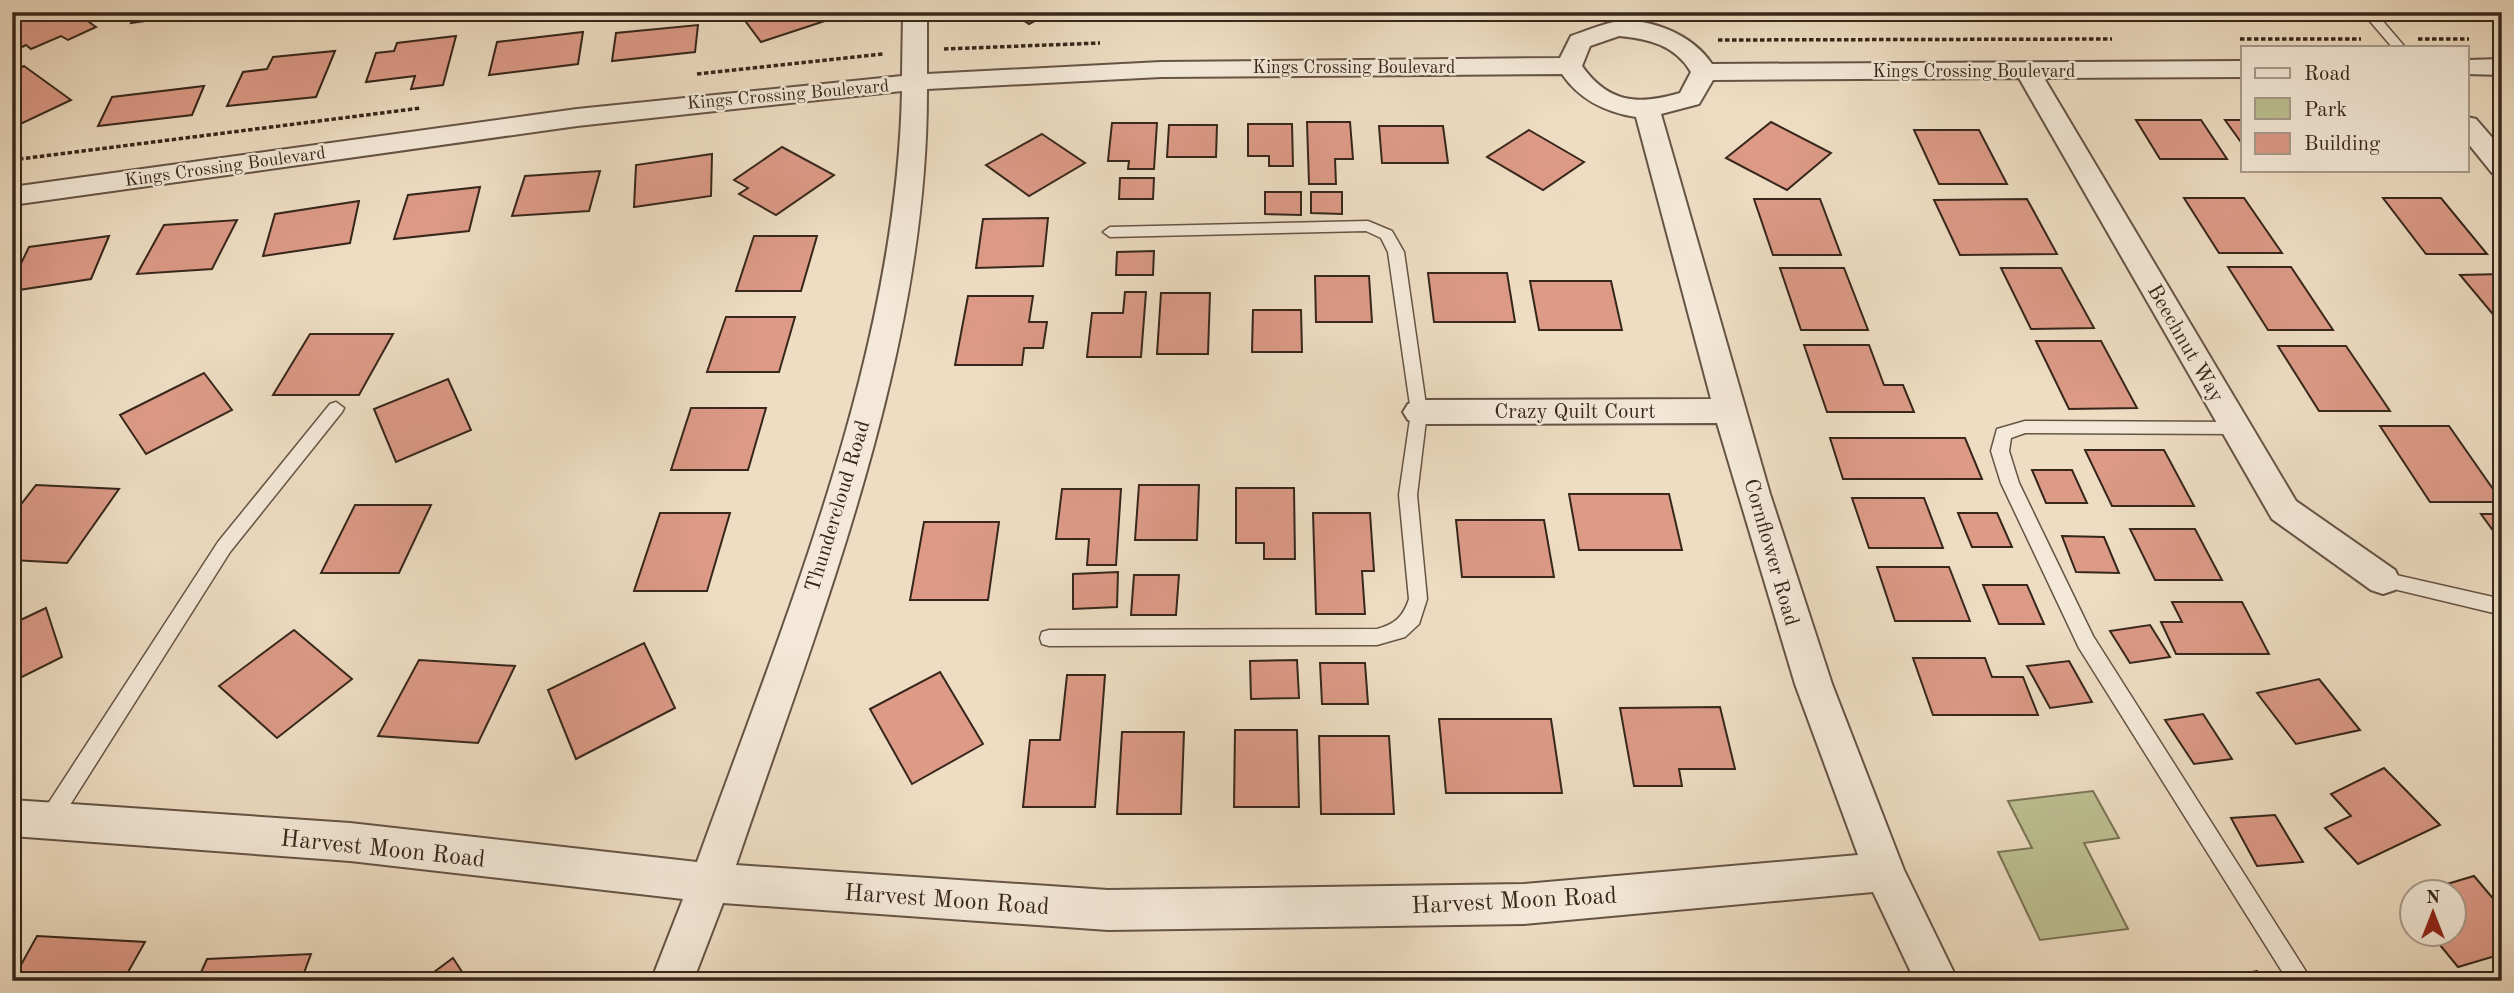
<svg xmlns="http://www.w3.org/2000/svg" width="2514" height="993" font-family="'Old Standard TT',serif">
<rect width="100%" height="100%" fill="#eeddc3"/>
<filter id="stains"><feTurbulence type="fractalNoise" baseFrequency=".00286" numOctaves="4"/><feColorMatrix values="0 0 0 0 .2 0 0 0 0 .09 0 0 0 0 .02 0 0 0 .5 -.17"/></filter>
<radialGradient id="worn" r=".72"><stop offset=".6" stop-color="#630" stop-opacity="0"/><stop offset="1" stop-color="#630" stop-opacity=".3"/></radialGradient>
<polygon fill="#bcc091" stroke="#7a7456" stroke-width="2" points="2093,791 2119,838 2084,843 2128,929 2040,940 1998,852 2032,848 2008,801"/>
<g fill="#dc9a87" stroke="#37271b" stroke-width="2">
<polygon points="35,12 75,12 96,27 68,40 61,36 31,49 26,45 12,52 12,22"/>
<polygon points="135,12 208,12 131,23"/>
<polygon points="745,12 833,12 837,17 761,42 740,14"/>
<polygon points="1011,12 1051,12 1029,24"/>
<polygon points="1108,12 1186,12 1185,21 1107,21"/>
<rect x="1214" y="12" width="77" height="4"/>
<rect x="1325" y="12" width="71" height="5"/>
<polygon points="1487,12 1524,12 1498,21"/>
<polygon points="1713,12 1743,12 1731,21"/>
<polygon points="1787,12 1856,12 1859,18 1789,18"/>
<polygon points="2097,12 2290,12 2294,17 2102,19"/>
<polygon points="2435,12 2502,12 2502,17 2439,17"/>
<polygon points="698,25 695,52 612,61 616,33"/>
<polygon points="583,32 578,64 489,75 497,42"/>
<polygon points="456,36 443,85 411,89 415,76 366,82 376,53 394,51 397,43"/>
<polygon points="335,51 316,97 227,106 243,72 267,69 273,57"/>
<polygon points="24,66 71,100 12,128 12,72"/>
<polygon points="204,86 192,115 98,126 112,97"/>
<polygon points="2136,120 2201,120 2227,159 2160,159"/>
<polygon points="2225,120 2243,120 2243,145"/>
<polygon points="1307,122 1350,122 1353,159 1335,159 1336,184 1309,184"/>
<polygon points="1771,122 1831,153 1787,190 1726,158"/>
<polygon points="1112,123 1157,123 1154,169 1128,169 1129,161 1108,161"/>
<polygon points="1248,124 1292,124 1293,166 1269,166 1269,156 1248,156"/>
<polygon points="1169,125 1217,125 1216,157 1167,157"/>
<polygon points="1379,126 1443,126 1448,163 1382,163"/>
<polygon points="1529,130 1584,162 1543,190 1487,157"/>
<polygon points="1914,130 1979,130 2007,184 1939,184"/>
<polygon points="1042,134 1085,163 1029,196 986,165"/>
<polygon points="782,147 834,175 776,215 739,194 748,188 734,180"/>
<polygon points="712,154 711,196 634,207 636,165"/>
<polygon points="600,171 589,211 512,216 525,176"/>
<polygon points="1120,178 1154,178 1153,199 1119,199"/>
<polygon points="480,187 469,231 394,239 408,195"/>
<polygon points="1265,192 1301,192 1301,215 1265,214"/>
<polygon points="1311,192 1342,192 1342,214 1311,213"/>
<polygon points="2184,198 2244,198 2282,253 2219,253"/>
<polygon points="2383,198 2441,198 2487,254 2426,254"/>
<polygon points="1754,199 1820,199 1841,255 1773,255"/>
<polygon points="2027,199 2057,254 1960,255 1934,200"/>
<polygon points="359,201 350,243 263,256 275,214"/>
<polygon points="1048,218 1043,266 976,268 983,219"/>
<polygon points="237,220 212,269 137,274 164,225"/>
<polygon points="109,236 91,279 12,291 12,282 29,247"/>
<polygon points="754,236 817,236 801,291 736,291"/>
<polygon points="1154,251 1153,275 1116,275 1117,252"/>
<polygon points="2228,267 2291,267 2333,330 2268,330"/>
<polygon points="1780,268 1844,268 1868,330 1801,330"/>
<polygon points="2001,268 2061,268 2094,328 2031,329"/>
<polygon points="1428,273 1507,273 1515,322 1434,322"/>
<polygon points="2502,274 2502,325 2460,275"/>
<polygon points="1315,276 1369,276 1372,322 1316,322"/>
<polygon points="1530,281 1611,281 1622,330 1539,330"/>
<polygon points="1125,292 1146,292 1141,357 1087,357 1092,313 1123,313"/>
<polygon points="1161,293 1210,293 1208,354 1157,354"/>
<polygon points="968,296 1033,296 1029,322 1047,322 1043,348 1024,348 1022,365 955,365"/>
<polygon points="1253,310 1301,310 1302,352 1252,352"/>
<polygon points="726,317 795,317 779,372 707,372"/>
<polygon points="310,334 393,334 359,395 273,395"/>
<polygon points="2036,341 2101,341 2137,408 2069,409"/>
<polygon points="1804,345 1869,345 1884,385 1903,385 1914,412 1827,412"/>
<polygon points="2278,346 2346,346 2390,411 2319,411"/>
<polygon points="204,373 232,410 146,454 120,415"/>
<polygon points="448,379 471,430 396,462 374,409"/>
<polygon points="691,408 766,408 748,470 671,470"/>
<polygon points="2380,426 2449,426 2502,502 2430,502"/>
<polygon points="1830,438 1965,438 1982,479 1843,479"/>
<polygon points="2085,450 2164,450 2194,506 2112,506"/>
<polygon points="2032,470 2072,470 2087,503 2046,503"/>
<polygon points="36,485 119,489 67,563 12,560 12,516"/>
<polygon points="1139,485 1199,485 1197,540 1135,540"/>
<polygon points="1236,488 1294,488 1295,559 1264,559 1264,543 1236,543"/>
<polygon points="1062,489 1121,489 1116,565 1087,565 1089,539 1056,539"/>
<polygon points="1569,494 1669,494 1682,550 1579,550"/>
<polygon points="1852,498 1924,498 1943,548 1869,548"/>
<polygon points="355,505 431,505 399,573 321,573"/>
<polygon points="660,513 730,513 707,591 634,591"/>
<polygon points="1313,513 1370,513 1374,571 1362,571 1365,614 1316,614"/>
<polygon points="1958,513 1997,513 2012,547 1972,547"/>
<polygon points="2481,514 2502,514 2502,543"/>
<polygon points="1456,520 1544,520 1554,577 1462,577"/>
<polygon points="924,522 999,522 988,600 910,600"/>
<polygon points="2130,529 2195,529 2222,580 2155,580"/>
<polygon points="2062,536 2104,537 2119,573 2076,572"/>
<polygon points="1877,567 1949,567 1970,621 1895,621"/>
<polygon points="1118,572 1117,607 1073,609 1073,574"/>
<polygon points="1134,575 1179,575 1176,615 1131,615"/>
<polygon points="1983,585 2027,585 2044,624 1999,624"/>
<polygon points="2172,602 2242,602 2269,654 2176,654 2161,622 2182,622"/>
<polygon points="46,608 62,657 12,682 12,624"/>
<polygon points="2150,625 2170,657 2130,663 2110,631"/>
<polygon points="294,630 352,679 277,738 219,686"/>
<polygon points="644,643 675,708 576,759 548,690"/>
<polygon points="1913,658 1985,658 1992,677 2023,677 2038,715 1933,715"/>
<polygon points="419,660 515,666 478,743 378,736"/>
<polygon points="1297,660 1299,698 1251,699 1250,661"/>
<polygon points="2069,661 2092,702 2050,708 2027,666"/>
<polygon points="1320,663 1365,663 1368,704 1322,704"/>
<polygon points="940,672 983,744 912,784 870,709"/>
<polygon points="1067,675 1105,675 1095,807 1023,807 1030,740 1060,740"/>
<polygon points="2319,679 2360,730 2296,744 2257,693"/>
<polygon points="1720,707 1735,769 1679,769 1682,786 1634,786 1620,708"/>
<polygon points="2203,714 2232,759 2194,764 2165,720"/>
<polygon points="1439,719 1551,719 1562,793 1446,793"/>
<polygon points="1235,730 1297,730 1299,807 1234,807"/>
<polygon points="1122,732 1184,732 1181,814 1117,814"/>
<polygon points="1319,736 1389,736 1394,814 1321,814"/>
<polygon points="2384,768 2440,825 2358,864 2325,828 2351,816 2331,794"/>
<polygon points="2275,815 2303,862 2257,866 2231,818"/>
<polygon points="2474,876 2502,909 2502,954 2458,967 2431,934 2454,934 2454,892 2420,892"/>
<polygon points="37,936 145,942 123,981 12,981"/>
<polygon points="311,954 301,981 197,981 207,959"/>
<polygon points="453,958 468,981 422,981"/>
<polygon points="2257,971 2263,981 2199,981"/>
</g>
<g fill="none" stroke-linecap="round" stroke-linejoin="round">
<g stroke="#655445" stroke-width="3">
<g id="service">
<polygon points="2362,12 2375,12 2405,47 2392,47"/>
<path d="M 1368,221 L 1392,231 L 1404,252 L 1427,412 L 1417,495 L 1427,599 L 1419,624 L 1405,637 L 1377,645 L 1049,646 L 1042,644 L 1040,638 L 1042,632 L 1049,630 L 1377,629 C 1395,624 1403,617 1409,599 L 1399,495 L 1411,412 L 1388,252 L 1381,238 L 1366,231 L 1110,237 L 1103,232 L 1110,227 Z"/>
<polygon points="336,402 344,408 342,412 230,552 56,827 49,830 42,827 39,820 42,813 218,542 330,404"/>
<polygon points="2025,421 2236,422 2244,428 2236,434 2025,433 2011,438 2009,451 2019,483 2093,636 2312,981 2288,981 2079,648 2001,483 1991,451 1997,429"/>
<polygon points="2383,572 2502,599 2502,615 2377,585 2374,580 2377,575"/>
</g>
</g>
<g stroke="#655445" stroke-width="4">
<g id="minor">
<path d="M 903,12 L 927,12 L 927,74 L 1161,62 L 1560,58 L 1571,36 C 1585,31 1600,25 1614,22 C 1649,16 1693,35 1712,64 L 2243,61 L 2243,77 L 2044,78 L 2296,501 L 2395,570 L 2400,580 L 2395,590 L 2383,594 L 2371,590 L 2272,519 L 2019,78 L 1713,80 L 1699,104 L 1661,114 L 1770,494 L 1832,684 L 1904,870 L 1958,981 L 1915,981 L 1873,892 L 1524,924 L 1108,930 L 723,903 L 693,981 L 651,981 L 683,899 L 350,861 L 12,836 L 12,800 L 350,823 L 697,862 C 785,618 897,352 902,91 L 577,126 L 12,205 L 12,187 L 577,109 L 902,76 ZM 1619,36 C 1649,39 1675,45 1691,72 L 1680,93 C 1639,105 1609,104 1582,66 L 1590,46 ZM 1562,74 C 1580,100 1605,112 1636,117 L 1711,399 L 1419,400 L 1408,404 L 1403,412 L 1408,420 L 1419,424 L 1717,423 L 1795,684 L 1858,855 L 1524,884 L 1108,890 L 736,865 C 820,617 928,353 927,89 L 1161,77 Z"/>
<polygon points="2502,59 2502,75 2467,74 2467,60"/>
<polygon points="2467,117 2476,119 2502,149 2502,176 2492,173 2467,142"/>
</g>
</g>
<g stroke="#37271b" stroke-width="3.5" stroke-dasharray="4.5 2.5" stroke-linecap="butt">
<polyline points="2240,39 2361,39"/>
<polyline points="2418,39 2469,39"/>
<polyline points="1718,40 2112,39"/>
<polyline points="944,49 1100,43"/>
<polyline points="697,74 883,54"/>
<polyline points="12,160 421,108"/>
</g>
<use href="#service" fill="#f4e9d8" fill-rule="evenodd"/>
<use href="#minor" fill="#f4e9d8" fill-rule="evenodd"/>
</g>
<g text-anchor="middle" stroke-width="5" stroke-linejoin="round" paint-order="stroke">
<g font-size="18" fill="#37271b" stroke="#f4e9d8">
<text x="1354" y="73">Kings Crossing Boulevard</text>
<text x="1974" y="77">Kings Crossing Boulevard</text>
<text transform="translate(788 94) rotate(-5)" y="6">Kings Crossing Boulevard</text>
<text transform="translate(225 166) rotate(-8)" y="6">Kings Crossing Boulevard</text>
</g>
<g font-size="21" fill="#37271b" stroke="#f4e9d8">
<text transform="translate(2186 343) rotate(60)" y="7">Beechnut Way</text>
<text x="1575" y="418">Crazy Quilt Court</text>
<text transform="translate(837 506) rotate(-73)" y="7">Thundercloud Road</text>
<text transform="translate(1772 552) rotate(74)" y="7">Cornflower Road</text>
</g>
<g font-size="24" fill="#37271b" stroke="#f4e9d8">
<text transform="translate(383 848) rotate(6)" y="8">Harvest Moon Road</text>
<text transform="translate(947 899) rotate(4)" y="8">Harvest Moon Road</text>
<text transform="translate(1514 900) rotate(-3)" y="8">Harvest Moon Road</text>
</g>
</g>
<rect width="2514" height="993" fill="none" stroke="#eeddc3" stroke-width="42"/>
<rect x="14" y="14" width="2486" height="965" fill="none" stroke="#37271b" stroke-width="3.5"/>
<rect x="21" y="21" width="2472" height="951" fill="none" stroke="#37271b" stroke-width="2"/>
<rect x="2241" y="46" width="228" height="126" fill="#f4e9d8" stroke="#a89b8c" stroke-width="2"/>
<rect x="2255" y="68" width="35" height="10" fill="#f4e9d8" stroke="#a89b8c" stroke-width="2"/>
<text x="2304" y="80" font-size="21" fill="#37271b">Road</text>
<rect x="2255" y="98" width="35" height="21" fill="#bcc091" stroke="#a89b8c" stroke-width="2"/>
<text x="2304" y="116" font-size="21" fill="#37271b">Park</text>
<rect x="2255" y="133" width="35" height="21" fill="#dc9a87" stroke="#a89b8c" stroke-width="2"/>
<text x="2304" y="150" font-size="21" fill="#37271b">Building</text>
<g transform="translate(2433 913)"><circle r="33" fill="#f4e9d8" stroke="#a89b8c" stroke-width="2"/>
<path d="M0-5L12 26L0 18L-12 26Z" fill="#8f2418"/>
<text y="-10" font-size="19" font-weight="bold" text-anchor="middle" fill="#37271b">N</text>
</g>
<rect width="100%" height="100%" filter="url(#stains)"/>
<rect width="100%" height="100%" fill="url(#worn)"/>
</svg>
